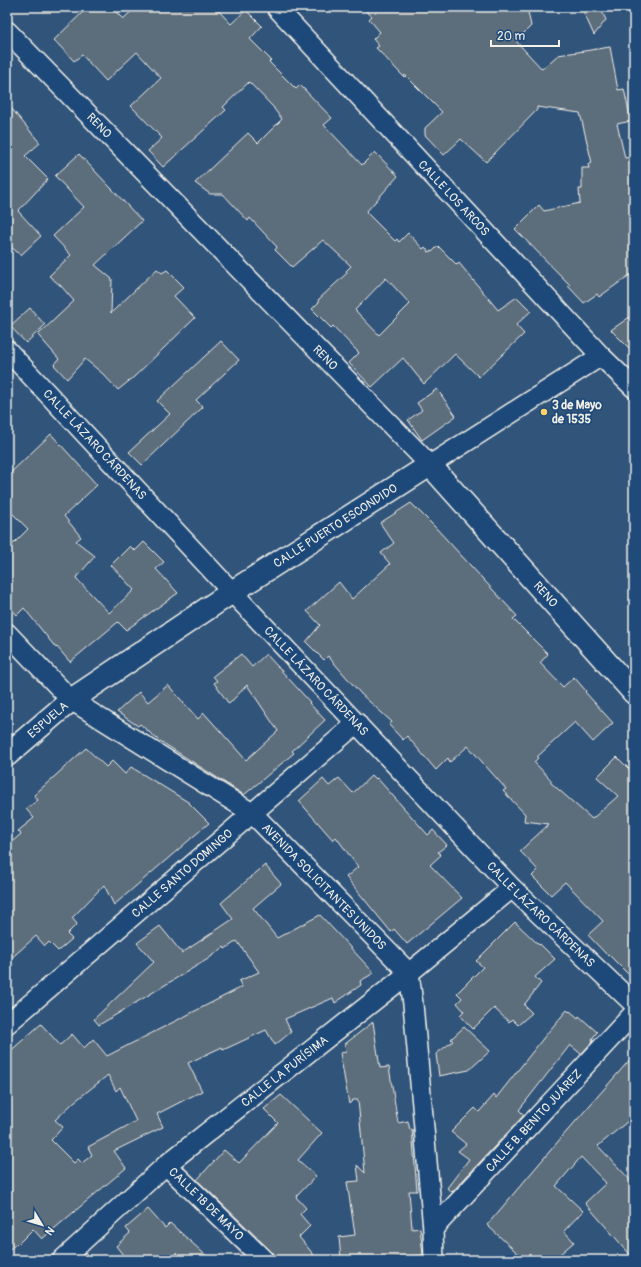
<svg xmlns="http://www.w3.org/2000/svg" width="641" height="1267" font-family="Pangolin,sans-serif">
<rect width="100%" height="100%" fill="#31547b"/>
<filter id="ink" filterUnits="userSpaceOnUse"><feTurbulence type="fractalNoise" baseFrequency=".025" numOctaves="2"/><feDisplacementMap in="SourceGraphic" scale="8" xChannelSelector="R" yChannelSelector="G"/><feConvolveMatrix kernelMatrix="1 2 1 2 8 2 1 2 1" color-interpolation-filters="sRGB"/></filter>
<g filter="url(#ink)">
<g fill="#5c6d7c" stroke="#f4f1e8" fill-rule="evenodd">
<path d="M 88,7 L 111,7 L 123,19 L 136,7 L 215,7 L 231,24 L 246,10 L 262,26 L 250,39 L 271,60 L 269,62 L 296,89 L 300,85 L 332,118 L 324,125 L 362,165 L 375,152 L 398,176 L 366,212 L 395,241 L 397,239 L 399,242 L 408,233 L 423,249 L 425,247 L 429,252 L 431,251 L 432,252 L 438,246 L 457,265 L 459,263 L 498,310 L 517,297 L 531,311 L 516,325 L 524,334 L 479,377 L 455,354 L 424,384 L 403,358 L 372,387 L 349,363 L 359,353 L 333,326 L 331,328 L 312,309 L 319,302 L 318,300 L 347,273 L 346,271 L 351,266 L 323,240 L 292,267 L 275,250 L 277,247 L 250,218 L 248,221 L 223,194 L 210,194 L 195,183 L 248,133 L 258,143 L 282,119 L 274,109 L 274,108 L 249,82 L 223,107 L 226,110 L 163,167 L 148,151 L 162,138 L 131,106 L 161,78 L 137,52 L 106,81 L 82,55 L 74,61 L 54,40 ZM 386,278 L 410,304 L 379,335 L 355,310 Z"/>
<polygon points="361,7 527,7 531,26 516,41 542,69 558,55 610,47 618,90 624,89 631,121 617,124 625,158 631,157 634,172 634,272 599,297 597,294 584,303 568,286 570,285 515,229 539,205 544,211 580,203 579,189 582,189 582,168 589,168 588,164 592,163 580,113 537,107 537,110 486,162 461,139 444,155 425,135 425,128 442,112 405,75 404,77 376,48 379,46 373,39 380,32 369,19 372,16"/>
<polygon points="593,7 600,7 606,20 594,35 583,11"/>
<polygon points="7,103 40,143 25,156 48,179 18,211 41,236 21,255 7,244"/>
<polygon points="79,154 142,221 95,265 112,279 111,313 157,269 162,273 167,270 184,287 174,296 195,318 134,377 118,390 103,374 85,359 67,379 54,365 59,359 38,335 74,301 61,286 49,276 71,255 53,236 84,207 55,176"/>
<polygon points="30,308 45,325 26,343 10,326"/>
<polygon points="634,314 634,353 611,330"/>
<polygon points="221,341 239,360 196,400 203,407 142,465 129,452 170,414 157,401"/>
<polygon points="437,389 456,416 422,440 408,420 422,410 417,403"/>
<polygon points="51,434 97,485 64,516 81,537 76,541 95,556 76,578 109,613 134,590 111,565 130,546 135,551 144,542 164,562 156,569 178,593 126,630 118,622 70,662 57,647 56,648 24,608 17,615 7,604 7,550 28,529 7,508 7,476"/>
<polygon points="411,503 435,527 517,616 513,619 548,654 540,663 563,687 574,677 586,691 585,692 613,723 593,742 575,722 537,757 538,758 534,762 552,781 550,782 592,819 618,796 597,777 617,757 634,774 634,980 608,954 607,955 588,935 603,921 565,882 551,895 532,876 538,870 520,851 549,824 524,821 525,814 503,791 506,789 468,746 450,762 448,758 436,770 407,736 403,740 389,725 392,722 361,694 328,656 324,660 306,642 320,625 307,611 339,582 352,599 390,564 381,553 394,543 380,523"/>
<polygon points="241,654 252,667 266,654 310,702 309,703 325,720 292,751 294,753 244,795 157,739 140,724 138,726 117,712 139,692 148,702 168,685 198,719 204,713 246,760 278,731 247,685 229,704 214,683 217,681 213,676"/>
<polygon points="86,748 106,767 112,761 125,774 131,767 188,802 209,823 114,905 104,885 72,918 77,924 67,934 72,939 58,951 49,942 45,946 36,936 7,962 7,846 21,834 18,831 34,818 26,809 38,800 34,795"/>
<polygon points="372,775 376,779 377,778 428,835 433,830 447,845 438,852 441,855 430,865 462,898 407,944 394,929 391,932 346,877 358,867 336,837 333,840 299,801 323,779 329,786 339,778 353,793"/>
<path d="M 265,865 L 281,884 L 253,908 L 277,938 L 320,915 L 374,973 L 360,981 L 361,985 L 335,1003 L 333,998 L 285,1019 L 291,1032 L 275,1045 L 266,1030 L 223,1050 L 222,1047 L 188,1063 L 202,1091 L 157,1114 L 163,1127 L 114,1151 L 126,1168 L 42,1239 L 33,1229 L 18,1244 L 17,1243 L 7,1252 L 7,1054 L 41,1024 L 60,1045 L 72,1034 L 84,1048 L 93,1039 L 107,1056 L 242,987 L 239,981 L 259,972 L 237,941 L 225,949 L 224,947 L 208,959 L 99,1025 L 94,1019 L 154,962 L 137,943 L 160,926 L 182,953 L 233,919 L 221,903 ZM 108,1075 L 116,1091 L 120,1087 L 136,1121 L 88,1147 L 92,1155 L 82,1163 L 78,1159 L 74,1163 L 51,1140 L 63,1127 L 55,1120 L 74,1102 Z"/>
<polygon points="515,922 539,945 540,944 555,959 535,977 541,983 524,1005 532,1013 518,1025 512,1019 509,1022 494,1008 473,1029 460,1015 464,1011 457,1003 462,998 457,993 483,967 476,961"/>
<polygon points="567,1010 569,1012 570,1011 578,1018 579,1016 597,1032 592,1039 593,1041 581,1054 570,1045 519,1110 524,1115 452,1192 447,1188 469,1159 458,1151 466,1144 451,1132 475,1108 479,1112 494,1095 496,1098 549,1031"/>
<polygon points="373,1022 380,1068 389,1067 398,1123 408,1121 410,1130 412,1129 417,1191 409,1191 412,1229 420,1228 423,1255 379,1260 341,1260 339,1237 355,1235 347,1182 359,1181 357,1165 365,1173 358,1100 353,1100 349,1104 340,1053 346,1052 345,1044"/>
<polygon points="464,1027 490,1051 469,1070 439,1076 436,1054 453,1041 451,1039"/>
<polygon points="634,1055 634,1116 598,1146 634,1184 634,1259 585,1203 606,1183 581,1157 556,1186 583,1211 564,1231 574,1242 553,1260 525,1260 487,1225 561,1138"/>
<polygon points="281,1095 322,1133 298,1160 316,1176 296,1197 306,1208 300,1214 310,1226 299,1237 318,1260 275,1260 272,1252 197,1180 224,1150 239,1163 278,1123 264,1109"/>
<polygon points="148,1209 165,1228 170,1223 211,1260 182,1260 176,1253 167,1260 127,1260 116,1246 130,1233 126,1228"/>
</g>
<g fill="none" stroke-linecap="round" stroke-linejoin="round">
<g stroke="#f4f1e8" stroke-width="22">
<g id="street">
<path id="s1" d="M 276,7 L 601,356 L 634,388"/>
<path id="s2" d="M 7,31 L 430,465 L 601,356"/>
<path id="s3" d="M 7,350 L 232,592 L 512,888 L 634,1004"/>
<path id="s4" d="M 7,633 L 71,700 L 252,813 L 409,973 L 413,1004 L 433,1229 L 434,1260"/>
<path id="s5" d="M 7,1024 L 357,723"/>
<path id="s6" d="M 166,1165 L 264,1260"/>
<path id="s7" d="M 433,1229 L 634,1013"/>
<path id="s8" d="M 62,1260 L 166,1165 L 409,973 L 512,888"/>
</g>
</g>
<g stroke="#f4f1e8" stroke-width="25">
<g id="secondary">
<path id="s9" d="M 7,755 L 71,700 L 232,592 L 430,465 L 634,693"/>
</g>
</g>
<use href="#street" stroke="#1f4a7a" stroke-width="19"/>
<use href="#secondary" stroke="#1f4a7a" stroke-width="22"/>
</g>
</g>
<circle fill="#ffd166" stroke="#1f4a7a" stroke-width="1.5" cx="544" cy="412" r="4"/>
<g text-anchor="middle" stroke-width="3.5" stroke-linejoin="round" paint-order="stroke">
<g font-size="12" fill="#f4f1e8" stroke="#1f4a7a">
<text dy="4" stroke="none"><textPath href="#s2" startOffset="132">RENO</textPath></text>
<text dy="4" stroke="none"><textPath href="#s1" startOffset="261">CALLE LOS ARCOS</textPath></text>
<text dy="4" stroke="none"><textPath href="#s2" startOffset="456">RENO</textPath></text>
<text dy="4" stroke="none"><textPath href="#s3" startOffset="129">CALLE LÁZARO CÁRDENAS</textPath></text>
<text dy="4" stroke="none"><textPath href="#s9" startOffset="401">CALLE PUERTO ESCONDIDO</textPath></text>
<text dy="4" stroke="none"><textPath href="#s9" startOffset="687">RENO</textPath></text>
<text dy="4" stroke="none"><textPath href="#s3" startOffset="453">CALLE LÁZARO CÁRDENAS</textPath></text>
<text dy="4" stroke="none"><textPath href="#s9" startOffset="54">ESPUELA</textPath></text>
<text dy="4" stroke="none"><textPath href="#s5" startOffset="231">CALLE SANTO DOMINGO</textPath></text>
<text dy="4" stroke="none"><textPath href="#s4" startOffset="409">AVENIDA SOLICITANTES UNIDOS</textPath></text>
<text dy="4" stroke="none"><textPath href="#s3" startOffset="777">CALLE LÁZARO CÁRDENAS</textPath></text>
<text dy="4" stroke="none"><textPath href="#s8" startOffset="292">CALLE LA PURÍSIMA</textPath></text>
<text dy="4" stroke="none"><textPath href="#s7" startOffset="148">CALLE B. BENITO JUÁREZ</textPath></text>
<text dy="4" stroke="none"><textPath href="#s6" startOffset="56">CALLE 18 DE MAYO</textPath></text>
</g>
<g font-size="12" font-weight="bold" fill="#f4f1e8" stroke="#1f4a7a" text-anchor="start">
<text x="552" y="409">3 de Mayo<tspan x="552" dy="14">de 1535</tspan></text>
</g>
</g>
<rect width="641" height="1267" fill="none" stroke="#1f4a7a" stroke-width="24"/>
<rect x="12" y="12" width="617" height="1243" fill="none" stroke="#f4f1e8" stroke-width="1.5" filter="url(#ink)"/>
<g transform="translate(42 1225) rotate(128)" stroke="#1f4a7a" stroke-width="3" paint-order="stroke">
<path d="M0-3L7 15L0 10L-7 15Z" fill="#f4f1e8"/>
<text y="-6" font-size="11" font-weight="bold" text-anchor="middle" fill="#f4f1e8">N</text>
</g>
<path d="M491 40v6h68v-6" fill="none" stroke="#f4f1e8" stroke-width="2"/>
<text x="497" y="40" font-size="12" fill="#f4f1e8" stroke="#1f4a7a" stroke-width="3" paint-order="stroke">20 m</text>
</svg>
